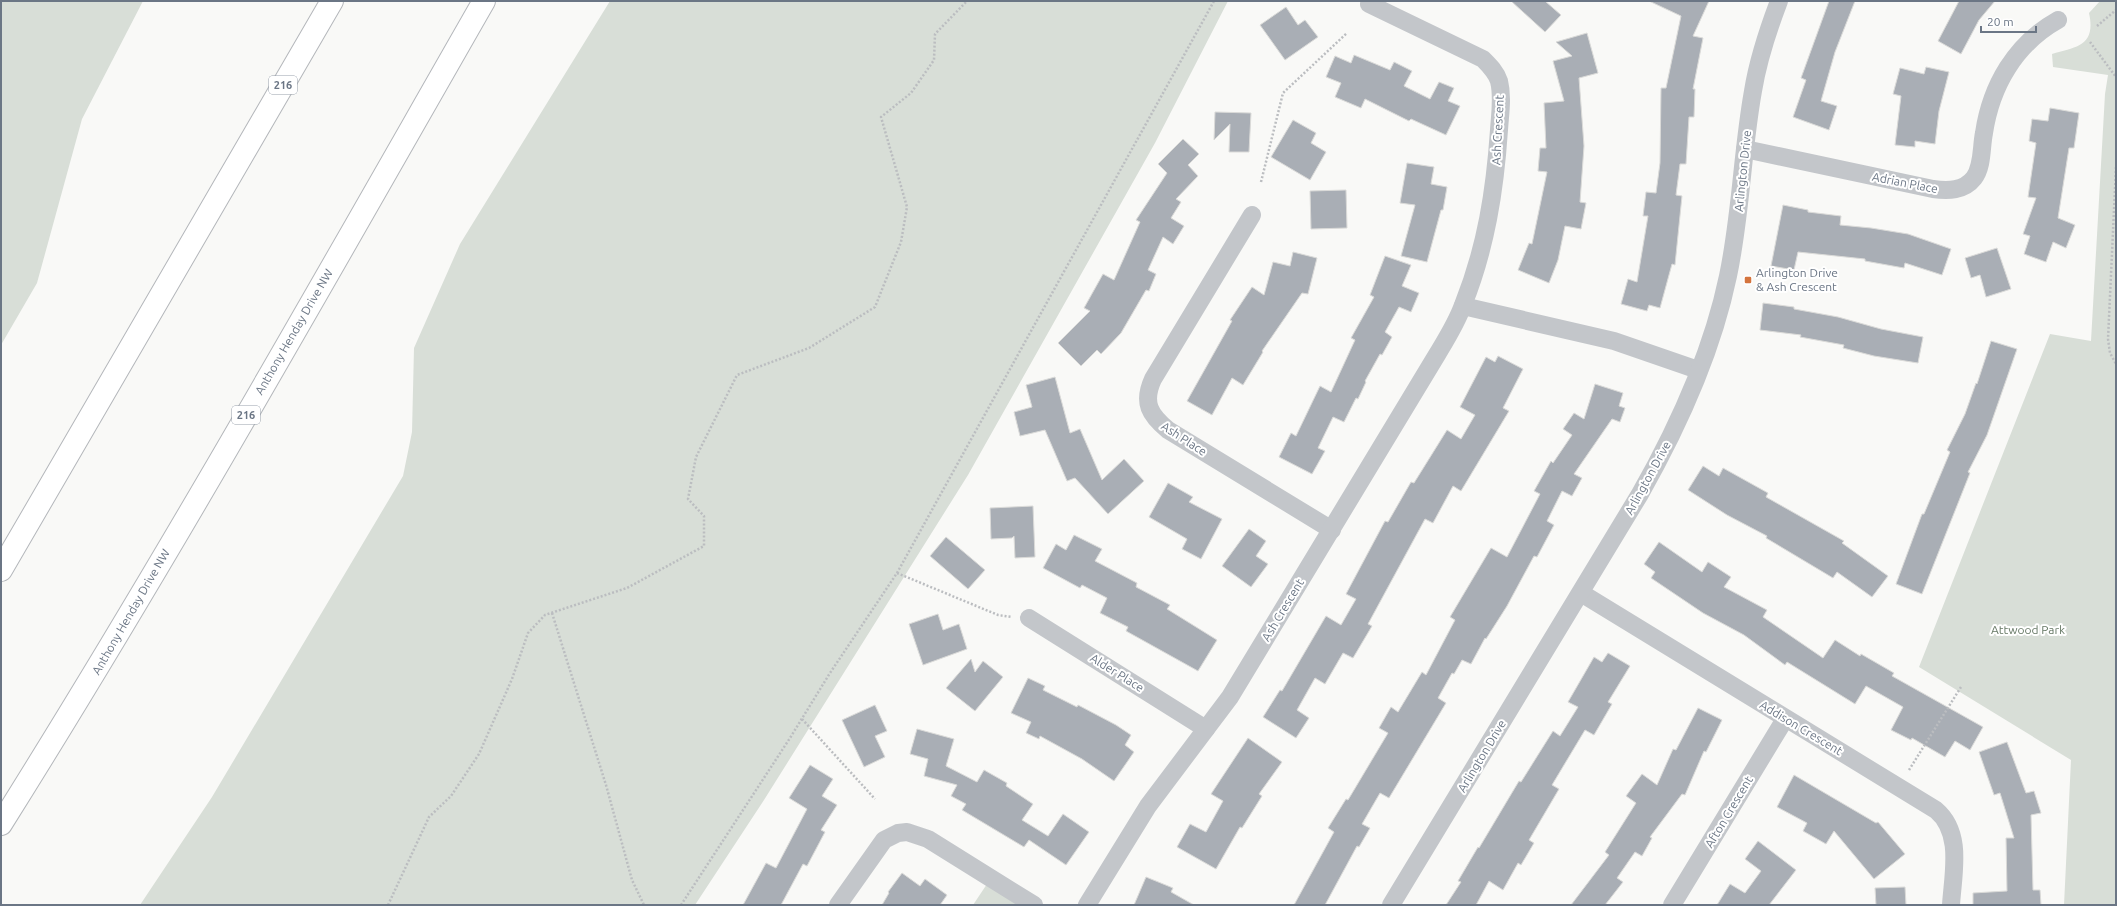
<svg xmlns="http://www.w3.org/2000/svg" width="2117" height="906" font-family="Ubuntu,sans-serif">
<rect width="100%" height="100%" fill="#f9f9f7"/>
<g fill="#d8ded7">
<polygon points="1,1 143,1 82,119 37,283 1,345"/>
<polygon points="610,1 1228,1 1155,143 968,475 764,800 695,905 140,905 212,797 403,476 412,432 414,348 460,244"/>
<path d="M 2100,1 L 2116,1 L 2116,905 L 2064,905 L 2071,760 L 1919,667 L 2050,334 L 2091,341 L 2105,94 L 2108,75 L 2053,67 L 2052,54 C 2078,47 2096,45 2089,13 Z"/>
<polygon points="991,878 1035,905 973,905"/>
</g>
<g fill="#a9aeb5" stroke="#dbdbd9">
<polygon points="1511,1 1545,1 1561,15 1545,32"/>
<polygon points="1649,1 1709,1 1693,36 1703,38 1693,89 1695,89 1694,117 1689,117 1686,164 1680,164 1676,195 1682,196 1675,265 1672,264 1660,308 1649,305 1647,311 1621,304 1628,279 1637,282 1648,216 1643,216 1646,192 1656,193 1660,163 1661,88 1666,88 1681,16"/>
<polygon points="1829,1 1855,1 1835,52 1821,101 1837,106 1829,130 1793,117 1806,80 1801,78"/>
<polygon points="1959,1 1995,1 1979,20 1961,54 1938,41"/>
<polygon points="1286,7 1298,25 1305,20 1318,37 1285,60 1260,25"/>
<polygon points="1587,33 1598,73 1579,78 1584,146 1580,202 1586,203 1581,229 1565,226 1558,260 1549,283 1518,270 1529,243 1532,244 1547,172 1538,171 1540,148 1546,148 1544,103 1564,101 1553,61 1572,56 1556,42"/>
<polygon points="1354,55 1390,70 1394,62 1412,71 1404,86 1430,99 1439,82 1454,88 1448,101 1460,106 1446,135 1411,119 1409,121 1365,99 1361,108 1335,97 1341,83 1326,77 1335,56 1351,63"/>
<polygon points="1926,67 1949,72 1939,111 1935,144 1915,141 1915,147 1895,145 1901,96 1893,94 1900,68 1924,74"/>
<polygon points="2050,108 2079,113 2074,148 2069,148 2058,218 2075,225 2066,248 2053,242 2046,262 2024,254 2030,236 2023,234 2036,198 2028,197 2036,143 2029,141 2032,119 2048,121"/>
<polygon points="1215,112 1251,113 1249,152 1229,152 1230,124 1214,140"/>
<polygon points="1293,120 1316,133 1311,143 1326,152 1310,180 1271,157"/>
<polygon points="1183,139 1199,154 1188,165 1198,176 1176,199 1181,202 1171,218 1184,226 1173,244 1163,237 1148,270 1156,274 1149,291 1146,290 1121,333 1101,354 1097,350 1081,366 1058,343 1090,311 1084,308 1103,274 1114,280 1140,222 1136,220 1167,173 1158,164"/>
<polygon points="1407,163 1434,167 1431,184 1447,187 1443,210 1441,210 1427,262 1401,256 1415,205 1400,203"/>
<polygon points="1346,190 1347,228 1311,229 1310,191"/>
<polygon points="1783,205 1808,210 1808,212 1841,216 1840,225 1871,228 1908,234 1951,249 1942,275 1905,263 1904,268 1865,261 1865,259 1798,252 1794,270 1771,266"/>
<polygon points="1997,248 2011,289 1986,297 1980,275 1971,278 1965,258"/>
<polygon points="1293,252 1317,258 1308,294 1302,293 1262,351 1263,352 1243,385 1232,378 1212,415 1187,401 1232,321 1230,320 1252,287 1264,295 1273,262 1290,266"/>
<polygon points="1385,256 1411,265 1402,286 1419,293 1411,312 1399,307 1385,332 1392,337 1382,355 1380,354 1365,381 1366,382 1358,399 1356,398 1344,422 1333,417 1318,448 1325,451 1312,474 1279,457 1291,433 1296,436 1320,386 1331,392 1355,340 1351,338 1374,297 1370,295"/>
<polygon points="1763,303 1794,307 1794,309 1838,317 1881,329 1923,337 1918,363 1874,356 1843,348 1844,345 1800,337 1801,335 1760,330"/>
<polygon points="1991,341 2017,349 1987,435 1968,472 1970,473 1922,594 1896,584 1922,514 1924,514 1950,452 1947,450 1965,414 1976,383 1977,384"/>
<polygon points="1498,356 1523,369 1503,408 1509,411 1461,491 1453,486 1433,523 1425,519 1368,624 1372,626 1353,658 1343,653 1325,684 1315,678 1297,710 1309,718 1296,738 1263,717 1280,690 1282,691 1326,616 1341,625 1356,599 1346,594 1385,521 1388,522 1411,482 1414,483 1447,430 1461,439 1475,415 1460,407 1486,357 1495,362"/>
<polygon points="1055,377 1070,433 1080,429 1102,480 1124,459 1144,481 1108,514 1075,478 1067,481 1045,430 1020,436 1014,412 1032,407 1026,385"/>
<polygon points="1595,384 1623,393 1619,406 1625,408 1620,422 1612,419 1574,474 1582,478 1572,496 1562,491 1547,521 1554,525 1537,557 1534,556 1507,606 1486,639 1485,638 1471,664 1462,660 1454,674 1452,673 1438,698 1446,703 1389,798 1380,793 1362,824 1370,828 1359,847 1357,846 1325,905 1294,905 1334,832 1328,828 1346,799 1348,800 1388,733 1379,728 1391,707 1398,712 1422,672 1426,675 1455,620 1450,617 1491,548 1507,557 1540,494 1534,491 1551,461 1553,463 1572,435 1563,429 1574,413 1584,419"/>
<polygon points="1703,466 1719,476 1723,468 1768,493 1766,497 1844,541 1842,543 1888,576 1872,597 1837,572 1833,578 1766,538 1767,536 1727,515 1688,490"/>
<polygon points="1168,483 1193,497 1189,502 1222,519 1201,559 1182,549 1187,539 1149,517"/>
<polygon points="1033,506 1035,557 1015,558 1014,536 1012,538 991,539 990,508"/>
<polygon points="1249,529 1266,541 1256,556 1268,564 1251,587 1222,566"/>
<polygon points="1074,535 1102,549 1095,561 1137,583 1136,587 1170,605 1167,609 1217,640 1198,671 1126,631 1128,627 1100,613 1107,598 1082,585 1080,588 1043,568 1056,544 1066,550"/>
<polygon points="946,537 985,570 968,589 930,556"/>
<polygon points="1659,542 1702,572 1708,562 1731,577 1724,587 1767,610 1763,617 1823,658 1835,640 1860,656 1861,654 1894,673 1892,676 1983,727 1970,750 1955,741 1945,757 1912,738 1911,740 1891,730 1903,707 1866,686 1855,704 1787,662 1785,665 1744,635 1703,613 1651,578 1655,572 1644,564"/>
<polygon points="938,614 943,630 959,624 967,649 923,665 909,624"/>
<polygon points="1608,653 1630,666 1608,702 1612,704 1594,735 1585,730 1552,785 1559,789 1529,840 1534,843 1521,865 1518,863 1503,890 1489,881 1476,905 1446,905 1461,882 1458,881 1478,847 1479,848 1519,781 1521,782 1553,731 1560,736 1578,707 1568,702 1594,657 1602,662"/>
<polygon points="971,659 975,672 983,661 1003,677 975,711 946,688"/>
<polygon points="1028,678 1045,686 1043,690 1077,707 1078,705 1116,725 1131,735 1125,745 1134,752 1114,781 1082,759 1040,736 1039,739 1026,733 1031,722 1011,713"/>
<polygon points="875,705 887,731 875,736 885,757 864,767 842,720"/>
<polygon points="1698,708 1722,720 1706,752 1704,751 1685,795 1682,794 1650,837 1652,838 1642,856 1635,852 1617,878 1623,882 1605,905 1571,905 1609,855 1605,852 1636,803 1626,796 1642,774 1657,785 1673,749 1676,750"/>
<polygon points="917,729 954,739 946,766 977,782 984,770 1007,783 1006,786 1033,804 1022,820 1048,836 1063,814 1089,832 1066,865 1029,840 1024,847 962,810 966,804 951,796 957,785 924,776 928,759 910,754"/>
<polygon points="1248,738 1282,762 1259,794 1262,796 1242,828 1240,827 1216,869 1177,847 1190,824 1206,832 1223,801 1211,794"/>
<polygon points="2007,742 2026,793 2034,791 2041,813 2031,815 2033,890 2040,890 2041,905 1973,905 1973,893 2007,891 2006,838 2014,838 2000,793 1994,795 1979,752"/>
<polygon points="810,765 833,779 822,796 837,805 821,830 825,832 807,866 803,864 781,905 743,905 766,863 776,868 807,809 789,798"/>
<polygon points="1794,775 1876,823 1878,822 1905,854 1874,879 1834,831 1826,844 1803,831 1807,823 1777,807"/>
<polygon points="1758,841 1796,870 1769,905 1717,905 1730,884 1745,893 1761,871 1745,859"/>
<polygon points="902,873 920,886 925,879 947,895 940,905 882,905 889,893 888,892"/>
<polygon points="1146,877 1173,888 1171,892 1194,905 1134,905"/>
<polygon points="1905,887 1906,905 1876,905 1875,888"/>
</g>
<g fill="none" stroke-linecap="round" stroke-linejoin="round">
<g stroke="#b4b7bb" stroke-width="24">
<g id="highway">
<polyline points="1,570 332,1"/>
<path d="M 1,824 C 170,555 326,277 484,1"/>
</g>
</g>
<g stroke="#bbbdc0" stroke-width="2.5" stroke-dasharray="2 2" stroke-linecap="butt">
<polyline points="2097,26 2116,10"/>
<polyline points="2090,42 2116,77"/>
<polyline points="2116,167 2108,339 2110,353 2116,364"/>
<polyline points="1261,182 1283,93 1347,33"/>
<polyline points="897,573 998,615 1012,617"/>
<polyline points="552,613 606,785 632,880 644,905"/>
<polyline points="802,719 875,799"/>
<polyline points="1909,770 1961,687"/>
<polyline points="388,905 429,817 451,796 479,754 512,679 528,633 545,615 627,588 704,546 704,516 688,499 696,457 737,375 809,348 875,307 901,242 907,207 881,117 911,93 934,60 935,34 967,1"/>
<polyline points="681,905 790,738 830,673 897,573 1214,1"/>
</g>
<g stroke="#c3c6ca" stroke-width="18">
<path d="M 1745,149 L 1933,189 C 1948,191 1964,191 1974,178 C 1983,166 1981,147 1984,133 C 1991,86 2015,44 2058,20"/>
<path d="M 1252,215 L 1153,379 C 1142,403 1150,415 1168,430 L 1332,530"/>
<polyline points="1463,306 1614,341 1698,370"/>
<path d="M 1581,593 L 1936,810 C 1963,833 1953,873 1951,905"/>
<polyline points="1029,618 1206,729"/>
<polyline points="838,905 884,840 898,833 907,832 928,839 1034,905"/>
<path d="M 1087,905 L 1148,806 L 1230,697 L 1438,353 C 1447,338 1457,322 1463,305 C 1486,248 1495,190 1499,130 C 1500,114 1503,97 1499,81 C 1496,72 1490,66 1483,59 L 1369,4"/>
<path d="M 1391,905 L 1640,494 C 1678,427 1712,353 1728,276 C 1741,215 1742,152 1753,91 C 1758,60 1768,30 1779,1"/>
<polyline points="1672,905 1785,719"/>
</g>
<use href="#highway" stroke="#fff" stroke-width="22"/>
</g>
<rect fill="#d4743d" stroke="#fff" stroke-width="1.5" x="1744" y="276" width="8" height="8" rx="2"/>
<g text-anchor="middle" stroke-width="4" stroke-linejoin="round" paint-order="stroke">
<g fill="#fff" stroke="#979faa" stroke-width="1">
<rect x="269" y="76" width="28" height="18" rx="3"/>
<rect x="232" y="406" width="28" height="18" rx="3"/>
</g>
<g font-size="11" font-weight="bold" fill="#6b7685">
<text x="283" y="89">216</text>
<text x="246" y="419">216</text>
</g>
<g font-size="12" fill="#6b7685" stroke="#fff">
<text transform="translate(1498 130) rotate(-87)" y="4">Ash Crescent</text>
<text transform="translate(1743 171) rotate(-84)" y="4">Arlington Drive</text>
<text transform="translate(1905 183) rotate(11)" y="4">Adrian Place</text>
<text transform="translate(294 332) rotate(-60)" y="4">Anthony Henday Drive NW</text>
<text transform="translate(1184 439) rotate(33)" y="4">Ash Place</text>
<text transform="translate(1648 478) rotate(-61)" y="4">Arlington Drive</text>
<text transform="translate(1283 610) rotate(-59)" y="4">Ash Crescent</text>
<text transform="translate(131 612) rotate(-60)" y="4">Anthony Henday Drive NW</text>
<text transform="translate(1117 673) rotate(32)" y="4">Alder Place</text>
<text transform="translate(1801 728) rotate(31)" y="4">Addison Crescent</text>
<text transform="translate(1482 756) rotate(-59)" y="4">Arlington Drive</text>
<text transform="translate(1729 812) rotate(-59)" y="4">Afton Crescent</text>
</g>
<g font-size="12" fill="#6b7685" stroke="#fff" text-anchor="start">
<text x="1756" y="277">Arlington Drive<tspan x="1756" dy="14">&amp; Ash Crescent</tspan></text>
</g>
<g font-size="12" fill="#667865" stroke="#fff">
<text x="2028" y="634">Attwood Park</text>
</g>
</g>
<rect width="2117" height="906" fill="none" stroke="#6b7685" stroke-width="4"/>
<path d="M1981 26v6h55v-6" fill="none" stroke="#6b7685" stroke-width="2"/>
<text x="1987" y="26" font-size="12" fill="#6b7685" stroke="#ffffff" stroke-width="3" paint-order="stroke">20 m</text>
</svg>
